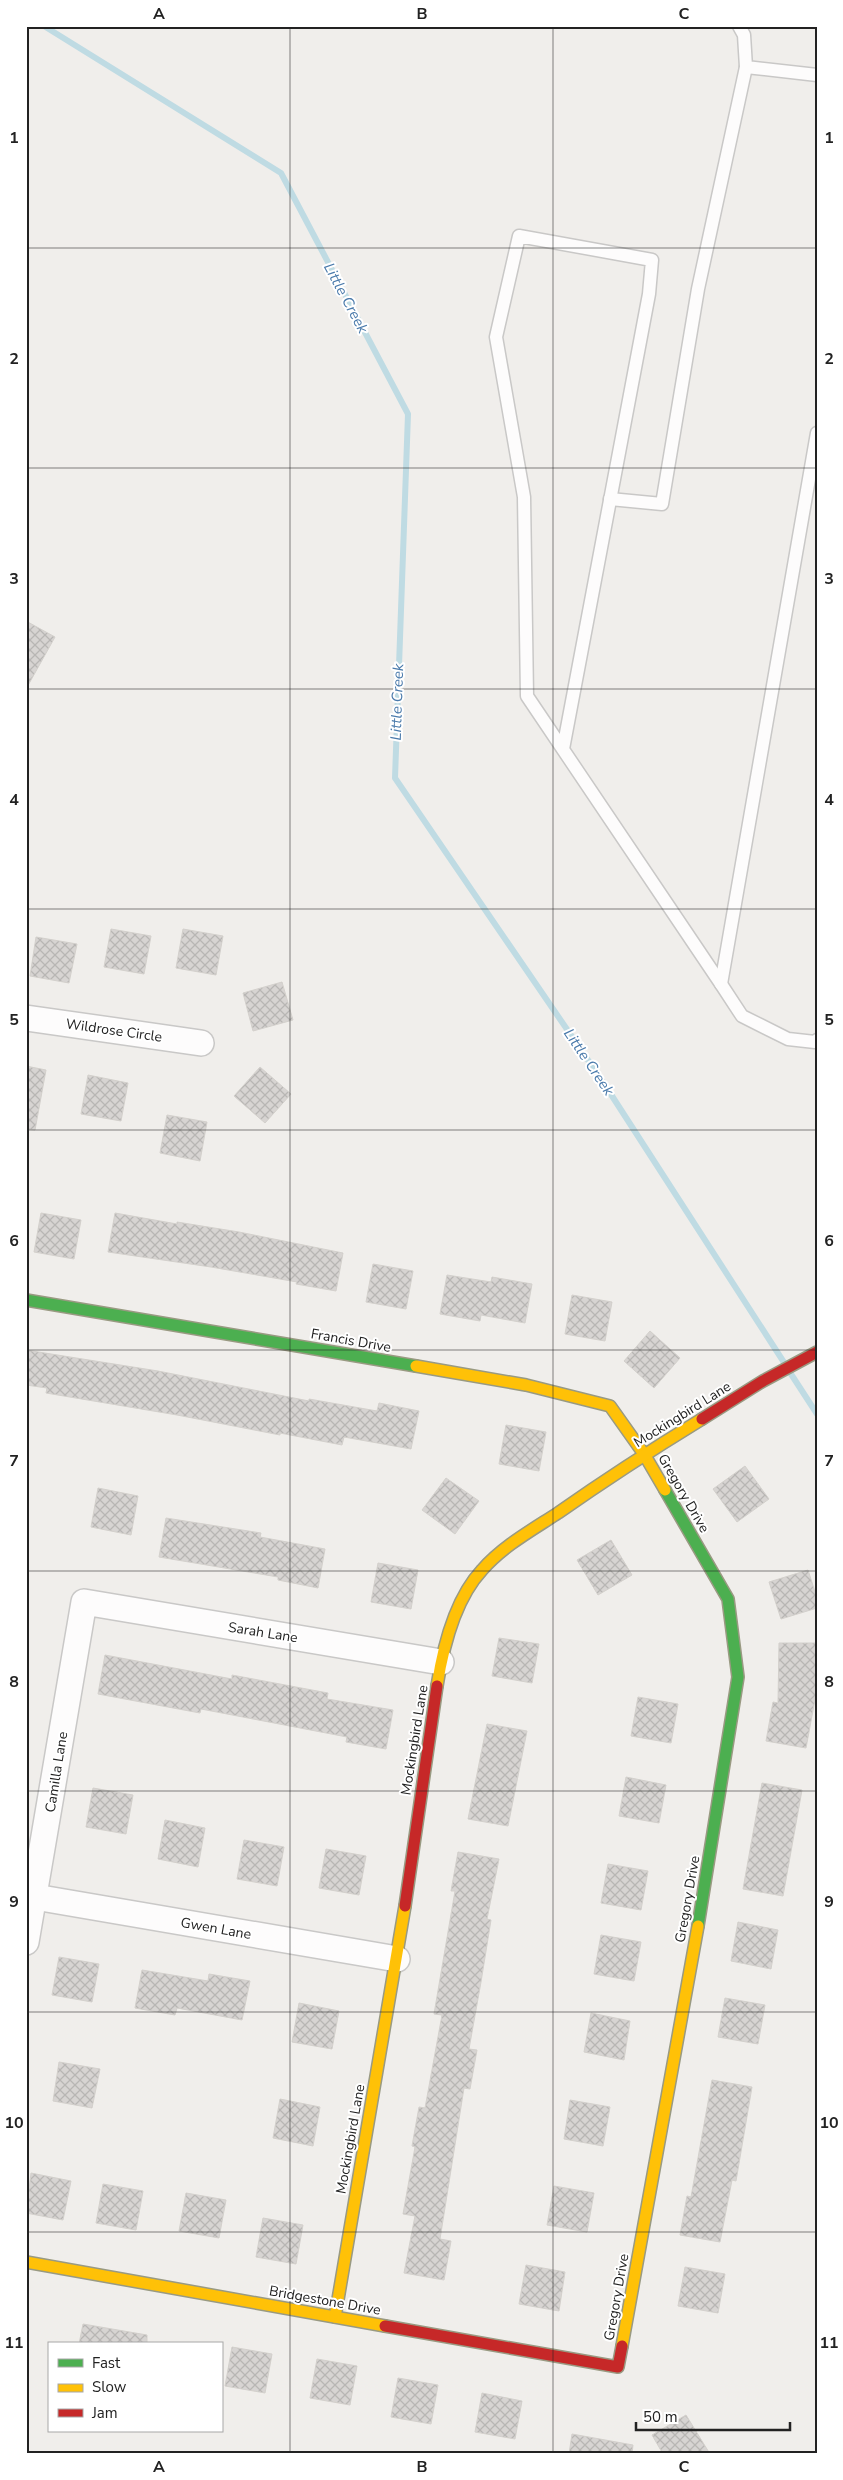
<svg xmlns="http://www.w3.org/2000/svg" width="843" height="2480" font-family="'Nunito Sans',sans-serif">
<defs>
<pattern id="building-cross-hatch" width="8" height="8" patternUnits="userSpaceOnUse" patternTransform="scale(1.25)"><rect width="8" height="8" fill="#d7d4d2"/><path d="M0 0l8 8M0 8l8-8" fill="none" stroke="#b8b6b4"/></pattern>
</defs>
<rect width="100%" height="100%" fill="#f0eeeb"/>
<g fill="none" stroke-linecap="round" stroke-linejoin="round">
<g stroke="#bfdbe3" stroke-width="6">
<polyline points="44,26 281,173 408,414 395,778 603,1082 785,1364"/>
<polyline points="791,1374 817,1414"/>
</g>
</g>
<g fill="url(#building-cross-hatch)" stroke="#d3d0cc">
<polygon points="26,621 55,637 26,689"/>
<polygon points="111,929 151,936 144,974 104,967"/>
<polygon points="183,929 223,936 216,975 176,968"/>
<polygon points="36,937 77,944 69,983 30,976"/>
<polygon points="282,982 293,1020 253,1031 243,993"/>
<polygon points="26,1066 46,1070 35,1130 26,1129"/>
<polygon points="260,1067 291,1094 265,1123 234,1096"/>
<polygon points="88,1075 128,1083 121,1121 81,1114"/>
<polygon points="167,1115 207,1122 200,1161 160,1153"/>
<polygon points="41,1213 81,1220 74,1259 34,1252"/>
<polygon points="115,1213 177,1224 177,1222 239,1232 343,1253 336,1291 296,1284 297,1282 211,1267 108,1252"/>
<polygon points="373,1264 413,1271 406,1309 366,1302"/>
<polygon points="447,1275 491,1282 492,1277 532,1284 525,1323 481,1315 480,1321 440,1314"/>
<polygon points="572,1295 612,1302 605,1341 565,1334"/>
<polygon points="650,1331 680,1358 654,1388 624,1361"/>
<polygon points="26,1350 158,1371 309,1401 309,1399 377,1411 379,1403 419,1411 411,1449 344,1437 342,1445 280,1433 280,1435 177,1415 46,1393 47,1388 26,1385"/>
<polygon points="506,1425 546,1432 539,1471 499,1464"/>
<polygon points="745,1466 769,1499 737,1522 713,1489"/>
<polygon points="446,1478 479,1501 455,1534 422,1510"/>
<polygon points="98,1488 138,1496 131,1535 91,1527"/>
<polygon points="166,1518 261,1533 260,1537 325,1549 318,1588 278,1580 278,1577 159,1557"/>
<polygon points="611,1540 632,1575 598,1595 577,1560"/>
<polygon points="378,1563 418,1570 411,1609 371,1602"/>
<polygon points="808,1570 817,1598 817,1608 781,1619 769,1582"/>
<polygon points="499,1638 539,1644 532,1683 492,1676"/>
<polygon points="779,1643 817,1643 817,1689 806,1748 766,1741 773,1702 778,1703"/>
<polygon points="105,1655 232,1679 232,1675 328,1693 327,1699 393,1710 386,1749 346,1742 347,1737 201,1709 200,1713 98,1694"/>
<polygon points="638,1697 678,1704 671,1743 631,1736"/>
<polygon points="487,1724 527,1731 508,1826 468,1819"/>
<polygon points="626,1777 666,1785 659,1823 619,1816"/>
<polygon points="762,1783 802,1790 783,1896 743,1889"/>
<polygon points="93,1788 133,1795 126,1834 86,1827"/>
<polygon points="165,1820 205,1828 198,1867 158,1859"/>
<polygon points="244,1840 284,1847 277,1886 237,1879"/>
<polygon points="326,1849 366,1856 359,1895 319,1888"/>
<polygon points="458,1852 499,1859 487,1919 491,1920 481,1982 469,2049 477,2050 470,2089 464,2088 440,2239 451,2241 444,2280 404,2273 415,2216 403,2214 415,2147 412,2146 419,2107 425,2108 442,2015 434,2014 455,1891 451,1891"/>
<polygon points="608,1864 648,1871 641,1910 601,1903"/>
<polygon points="738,1922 778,1930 771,1969 731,1961"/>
<polygon points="601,1935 641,1942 634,1981 594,1974"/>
<polygon points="59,1957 99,1964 92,2002 52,1995"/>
<polygon points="142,1970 208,1981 209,1974 250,1981 242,2020 177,2008 175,2015 135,2008"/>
<polygon points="725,1998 765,2005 758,2044 718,2037"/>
<polygon points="299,2003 339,2011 332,2049 292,2042"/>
<polygon points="591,2013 630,2021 624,2060 584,2052"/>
<polygon points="59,2062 100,2069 92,2108 53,2101"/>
<polygon points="712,2080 752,2087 736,2181 732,2180 720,2242 680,2235 687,2196 691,2197"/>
<polygon points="280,2099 320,2107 313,2146 273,2138"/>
<polygon points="570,2100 610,2107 603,2146 564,2139"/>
<polygon points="31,2173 71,2181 63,2220 26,2213"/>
<polygon points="103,2184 143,2191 136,2230 96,2223"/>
<polygon points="554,2186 594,2193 587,2232 547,2225"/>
<polygon points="186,2193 226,2200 219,2238 179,2231"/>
<polygon points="263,2218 303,2225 296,2264 256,2257"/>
<polygon points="526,2265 565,2272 559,2311 519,2304"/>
<polygon points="685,2267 725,2274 718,2313 678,2306"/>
<polygon points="83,2324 147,2335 147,2344 79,2344"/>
<polygon points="232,2347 272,2354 265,2393 225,2386"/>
<polygon points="317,2359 357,2366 350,2405 310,2398"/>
<polygon points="398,2378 438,2385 431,2424 391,2417"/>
<polygon points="482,2393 522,2401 515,2439 475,2432"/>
<polygon points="686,2415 710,2454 663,2454 652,2435"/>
<polygon points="572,2434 633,2445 632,2454 569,2454"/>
</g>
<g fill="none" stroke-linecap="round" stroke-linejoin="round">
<g stroke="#c9c8c7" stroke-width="15">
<g id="lane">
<polyline points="739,26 744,35 746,67 817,75"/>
<polyline points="610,499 662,504 698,289 746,67"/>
<polyline points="563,749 649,294 652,260 519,236 496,337 524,497 527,696 721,984 742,1016 788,1039 815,1042 817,1040"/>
<polyline points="721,984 817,433"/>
</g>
</g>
<g stroke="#c9c8c7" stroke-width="28">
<g id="street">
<polyline points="26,1018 201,1043"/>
<polyline points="35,1897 397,1959"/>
<polyline points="26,1942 84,1602 441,1662"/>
</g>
</g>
<g stroke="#999a82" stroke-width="14">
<g id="fast">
<polyline points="26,1300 416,1366"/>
<polyline points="665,1490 728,1599 738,1677 698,1926"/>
</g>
</g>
<g stroke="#999a82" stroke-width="14">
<g id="slow">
<polyline points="416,1366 526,1385 610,1406 644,1454 665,1490"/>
<path d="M 437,1686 C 443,1647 455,1599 482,1570 C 503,1546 532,1530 558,1513 C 605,1480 653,1449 702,1419"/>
<polyline points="26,2262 385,2326"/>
<polyline points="335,2317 405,1906"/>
<polyline points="622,2346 698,1926"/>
</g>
</g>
<g stroke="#999a82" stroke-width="14">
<g id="jam">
<polyline points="702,1419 763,1381 817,1352"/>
<polyline points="405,1906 437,1686"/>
<polyline points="385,2326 618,2367 622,2346"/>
</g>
</g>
<use href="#lane" stroke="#fdfcfc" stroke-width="12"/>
<use href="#street" stroke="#fdfcfc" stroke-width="25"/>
<use href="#fast" stroke="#4caf50" stroke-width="11"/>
<use href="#slow" stroke="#ffc107" stroke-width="11"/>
<use href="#jam" stroke="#c62828" stroke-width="11"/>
</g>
<path fill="none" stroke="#222" stroke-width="1" stroke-opacity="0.55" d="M 290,26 L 290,2454M 553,26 L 553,2454M 26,248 L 817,248M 26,468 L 817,468M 26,689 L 817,689M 26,909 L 817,909M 26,1130 L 817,1130M 26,1350 L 817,1350M 26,1571 L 817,1571M 26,1791 L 817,1791M 26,2012 L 817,2012M 26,2232 L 817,2232"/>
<g text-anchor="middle" stroke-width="4" stroke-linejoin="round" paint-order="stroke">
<g font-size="14" fill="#222" stroke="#fff">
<text transform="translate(114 1030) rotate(8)" y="5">Wildrose Circle</text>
<text transform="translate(351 1340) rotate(10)" y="5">Francis Drive</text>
<text transform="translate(682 1414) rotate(-32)" y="5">Mockingbird Lane</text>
<text transform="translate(684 1493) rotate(60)" y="5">Gregory Drive</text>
<text transform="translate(263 1632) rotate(9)" y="5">Sarah Lane</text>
<text transform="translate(414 1740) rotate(-81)" y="5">Mockingbird Lane</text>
<text transform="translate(56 1772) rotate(-81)" y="5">Camilla Lane</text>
<text transform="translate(687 1899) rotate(-80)" y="5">Gregory Drive</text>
<text transform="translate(216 1928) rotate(10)" y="5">Gwen Lane</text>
<text transform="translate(350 2139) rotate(-80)" y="5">Mockingbird Lane</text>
<text transform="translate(616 2297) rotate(-80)" y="5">Gregory Drive</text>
<text transform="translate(325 2300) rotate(10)" y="5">Bridgestone Drive</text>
</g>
<g font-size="15" font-style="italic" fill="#4a7aab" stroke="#fff">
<text transform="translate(346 298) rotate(62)" y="5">Little Creek</text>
<text transform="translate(397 702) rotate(-88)" y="5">Little Creek</text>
<text transform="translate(589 1062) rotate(56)" y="5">Little Creek</text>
</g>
</g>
<rect width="843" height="2480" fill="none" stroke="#ffffff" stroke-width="55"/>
<rect x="48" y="2342" width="175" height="90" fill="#ffffff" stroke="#a7a7a7"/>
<rect x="58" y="2359" width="25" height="8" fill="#4caf50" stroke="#a7a7a7"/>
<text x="92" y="2368" font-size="15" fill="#222222">Fast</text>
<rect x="58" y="2384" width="25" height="8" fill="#ffc107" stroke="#a7a7a7"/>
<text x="92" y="2392" font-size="15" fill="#222222">Slow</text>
<rect x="58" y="2409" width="25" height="8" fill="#c62828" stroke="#a7a7a7"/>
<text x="92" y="2418" font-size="15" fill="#222222">Jam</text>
<path d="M636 2422v8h154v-8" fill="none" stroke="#222222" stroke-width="2.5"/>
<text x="643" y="2422" font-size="15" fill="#222222" stroke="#ffffff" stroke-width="4" paint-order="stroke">50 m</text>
<rect x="28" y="28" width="788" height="2424" fill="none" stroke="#222" stroke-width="2"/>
<g font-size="16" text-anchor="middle" font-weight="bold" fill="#222">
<text x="159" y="19">A</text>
<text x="422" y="19">B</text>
<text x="684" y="19">C</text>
<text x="14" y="143">1</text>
<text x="829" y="143">1</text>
<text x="14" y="364">2</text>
<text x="829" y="364">2</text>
<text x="14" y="584">3</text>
<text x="829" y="584">3</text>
<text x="14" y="805">4</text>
<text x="829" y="805">4</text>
<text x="14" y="1025">5</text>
<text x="829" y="1025">5</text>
<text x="14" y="1246">6</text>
<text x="829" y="1246">6</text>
<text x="14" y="1466">7</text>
<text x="829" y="1466">7</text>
<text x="14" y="1687">8</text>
<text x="829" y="1687">8</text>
<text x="14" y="1907">9</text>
<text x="829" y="1907">9</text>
<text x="14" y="2128">10</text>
<text x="829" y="2128">10</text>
<text x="14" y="2348">11</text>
<text x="829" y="2348">11</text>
<text x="159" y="2472">A</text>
<text x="422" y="2472">B</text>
<text x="684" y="2472">C</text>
</g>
</svg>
